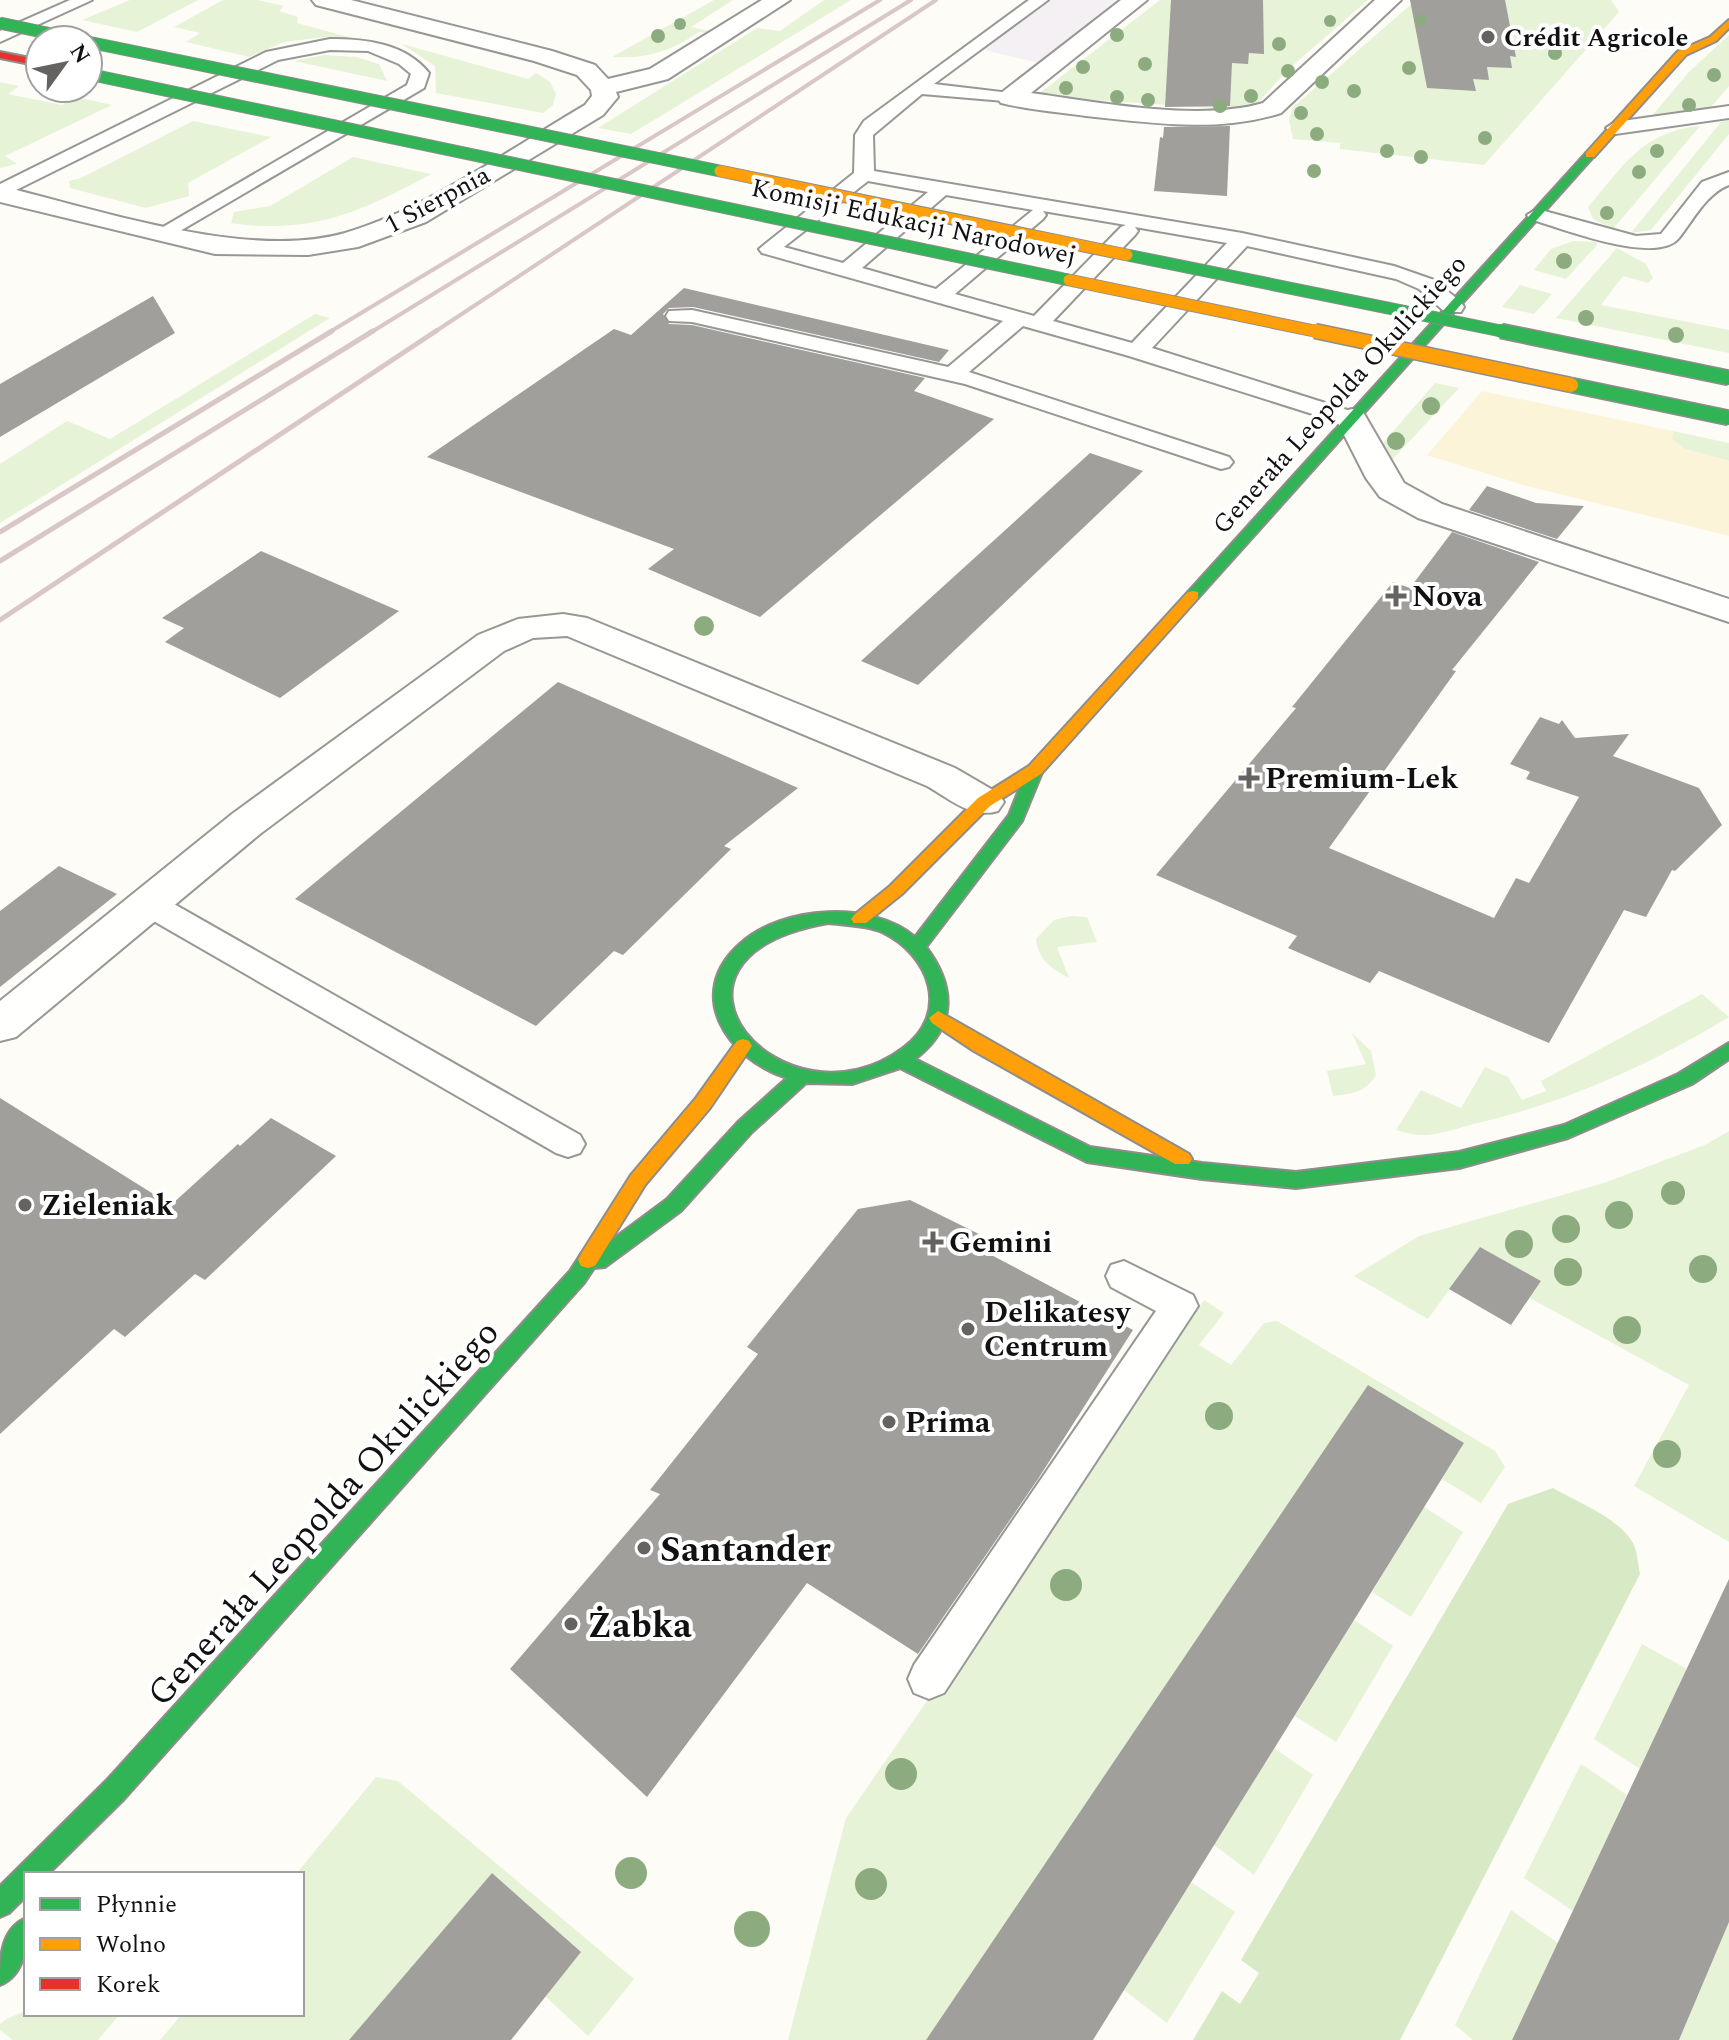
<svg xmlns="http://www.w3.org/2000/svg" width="1729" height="2040" font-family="Spectral,serif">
<rect width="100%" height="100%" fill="#fdfcf7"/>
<polygon fill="#f5f0f3" points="1050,0 1127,0 1043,64 980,49"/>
<g fill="#e7f3d7">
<polygon points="130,0 198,0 137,32 82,20"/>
<polygon points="223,0 258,0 284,6 279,11 298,17 297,23 356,39 325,37 284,42 249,57 186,42 200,33 174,27"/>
<path d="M 714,0 L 733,0 L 691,27 L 714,32 L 711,34 L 699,32 C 671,51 647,59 612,57 Z"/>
<polygon points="824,0 851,0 631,134 598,128 757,28 780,31"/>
<polygon points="1160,0 1368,0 1291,67 1258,102 1226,109 1036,96"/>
<polygon points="1416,0 1611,0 1619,12 1484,165 1340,149 1340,143 1293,139 1289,120 1292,108"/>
<polygon points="1729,35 1729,86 1710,108 1651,117 1689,72"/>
<polygon points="402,44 528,79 536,73 550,82 556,94 553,105 543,113 436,93 435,66"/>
<polygon points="324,55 356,57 379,64 387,81 294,61"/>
<polygon points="0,82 19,86 8,94 62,105 77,97 112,105 5,156 17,164 0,168"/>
<polygon points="1729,120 1729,134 1651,230 1631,233 1721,122"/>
<polygon points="193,121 271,137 188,183 189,196 146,208 70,188 69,181 81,178"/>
<path d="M 1700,126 L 1613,229 L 1593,219 L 1588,207 C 1623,167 1642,131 1700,126 Z"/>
<path d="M 353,157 L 431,174 C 363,211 312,235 231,223 L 234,212 L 270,206 Z"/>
<polygon points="1573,241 1596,242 1597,245 1566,279 1534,270 1551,249"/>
<polygon points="1617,248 1646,264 1653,278 1648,283 1623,276 1601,305 1729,330 1729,353 1556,318"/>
<polygon points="1520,285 1552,294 1534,314 1502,307"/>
<polygon points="315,314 330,318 0,523 0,464 67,421 110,439"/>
<polygon points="1435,383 1459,388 1391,461 1382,448 1384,442"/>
<polygon points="1673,431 1729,443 1729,461 1685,449 1671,439"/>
<path d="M 1071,916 L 1087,917 L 1097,942 L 1057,947 L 1069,978 C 1051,968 1039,961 1036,939 L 1054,920 Z"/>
<path d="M 1702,994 L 1729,1017 C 1650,1065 1565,1103 1474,1124 C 1458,1128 1437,1136 1420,1135 C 1412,1135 1404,1132 1396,1130 L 1421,1090 L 1461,1108 L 1485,1067 L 1508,1077 L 1522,1100 L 1546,1091 L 1541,1081 Z"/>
<path d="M 1352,1033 L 1371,1051 L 1376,1075 C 1366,1092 1352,1094 1333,1096 L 1327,1071 L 1366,1064 Z"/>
<polygon points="1729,1131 1729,1542 1634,1486 1689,1385 1530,1298 1541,1281 1480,1247 1428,1319 1354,1276 1419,1236 1604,1183 1705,1145"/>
<polygon points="1204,1300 1224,1313 1199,1345 1231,1365 1264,1323 1277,1321 1495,1451 1505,1467 1481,1503 1442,1479 1464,1443 1368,1386 926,2040 788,2040 846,1818"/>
<polygon points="1424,1507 1463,1532 1411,1617 1372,1592"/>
<polygon points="1354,1620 1393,1646 1336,1742 1295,1716"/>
<polygon points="1642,1644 1687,1669 1640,1769 1594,1739"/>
<polygon points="1274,1748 1313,1775 1254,1875 1214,1845"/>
<polygon points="1581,1764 1627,1795 1573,1911 1524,1878"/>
<polygon points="376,1777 398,1781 634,1979 588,2036 545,1996 581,1952 492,1873 349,2040 160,2040 182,2014 302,2014 302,1874 296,1874"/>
<polygon points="1191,1882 1235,1912 1167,2023 1124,1990"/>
<polygon points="1511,1910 1558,1943 1512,2040 1473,2040 1455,2025"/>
<polygon points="1729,1922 1729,2040 1679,2040"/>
<polygon points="26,2011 26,2014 120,2014 98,2040 13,2040 0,2030 0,2024 8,2018"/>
</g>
<path fill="#d8eac5" d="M 1553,1488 C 1577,1502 1618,1517 1633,1543 C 1637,1551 1638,1564 1640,1574 L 1400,2040 L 1193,2040 L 1222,1991 L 1240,2004 L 1259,1973 L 1241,1960 L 1508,1504 Z"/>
<polygon fill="#fcf4d9" points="1482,391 1673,431 1672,439 1685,449 1729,461 1729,536 1523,485 1427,455"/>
<g fill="#a19f9c">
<polygon points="1171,0 1263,0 1264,54 1249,53 1248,64 1232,63 1230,106 1165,107"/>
<polygon points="1410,0 1505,0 1516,57 1510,56 1512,68 1487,67 1489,80 1473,79 1476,91 1427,88"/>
<polygon points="1230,126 1227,196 1154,191 1160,137 1163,138 1164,127"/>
<polygon points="684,288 949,350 939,362 693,307 669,308 663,314 669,324 692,325 925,378 914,391 994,419 760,617 648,569 674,549 427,457 614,329 631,335"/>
<polygon points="153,296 175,333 0,437 0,384"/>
<polygon points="1090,453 1143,471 918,685 861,661"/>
<polygon points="1487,486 1536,503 1584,506 1557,539 1469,510"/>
<polygon points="1452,532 1539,562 1452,670 1456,671 1329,848 1494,918 1516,878 1529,883 1579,797 1526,779 1530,772 1510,764 1540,717 1559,724 1562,720 1575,738 1629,734 1613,756 1699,788 1722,825 1675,871 1672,870 1646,917 1624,910 1549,1043 1379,971 1370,983 1325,964 1288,948 1297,936 1156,875 1296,708 1292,707 1393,582 1410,588"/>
<polygon points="261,551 399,611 280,698 165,642 184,628 162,618"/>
<polygon points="558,682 798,788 724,846 731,849 623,955 614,951 536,1026 295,899"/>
<polygon points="59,866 117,894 0,987 0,911"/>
<polygon points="0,1098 171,1205 238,1144 240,1146 271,1118 336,1156 205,1280 195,1274 125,1337 114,1329 0,1434"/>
<polygon points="910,1200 987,1238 980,1249 1133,1330 1038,1479 918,1654 807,1583 647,1797 510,1669 660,1494 650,1490 758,1354 747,1347 858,1209"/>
<polygon points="1480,1247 1541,1281 1511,1325 1449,1289"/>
<polygon points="1368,1385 1464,1443 1093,2040 926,2040"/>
<polygon points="1729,1579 1729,1922 1679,2040 1512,2040"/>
<polygon points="492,1873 581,1952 511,2040 349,2040"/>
</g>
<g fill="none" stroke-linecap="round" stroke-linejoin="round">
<g stroke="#979795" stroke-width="4">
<g id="lane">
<polygon points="70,0 92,0 0,42 0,31"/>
<path d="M 1029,0 L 1048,0 L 934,84 L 1010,93 L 1019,98 L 1016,102 L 922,94 L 873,135 L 874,171 L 1242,233 L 1394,266 L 1434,280 L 1461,302 L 1464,307 L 1461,312 L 1445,312 L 1419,289 L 1396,279 L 1247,246 L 1152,348 L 1360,414 L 1364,419 L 1360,424 L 1344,424 L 1129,356 L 1023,326 L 969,372 L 1229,457 L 1233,462 L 1229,467 L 1221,469 L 965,384 L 692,322 L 669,321 L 666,316 L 669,311 L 692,310 L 948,367 L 1003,321 L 762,253 L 759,249 L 854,173 L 855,135 L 864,121 ZM 868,181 L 928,192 L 843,263 L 784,247 ZM 946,195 L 1033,210 L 936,289 L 862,268 ZM 1043,211 L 1126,225 L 1121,227 L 1034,316 L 955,294 L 1043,219 L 1046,215 ZM 1135,227 L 1227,243 L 1132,343 L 1053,321 L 1135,235 L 1138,231 Z"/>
<path d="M 330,39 C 365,39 405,43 429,73 L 424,88 L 168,238 L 154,238 L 151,234 L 407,85 L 411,74 L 399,64 L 368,51 L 330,50 L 278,60 L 0,198 L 0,184 L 266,52 Z"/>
<polygon points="1729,106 1729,118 1615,134 1606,128 1615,122"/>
<path d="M 1729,172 L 1729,185 C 1706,194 1694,219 1679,238 C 1656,266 1561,228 1530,219 L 1527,215 L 1537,209 L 1636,236 L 1661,234 L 1702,182 Z"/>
<polygon points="149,893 160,896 580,1135 585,1144 580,1153 568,1157 556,1153 138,912 134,904 138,896"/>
<polygon points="1124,1261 1193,1295 1198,1306 944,1693 929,1699 914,1693 908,1679 914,1665 1156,1311 1111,1287 1106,1276 1111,1265"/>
</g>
</g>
<g stroke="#979795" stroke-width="4">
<g id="street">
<path d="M 312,0 L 351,0 L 552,51 L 595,65 L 608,79 L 650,69 L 762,0 L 790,0 L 668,79 L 616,92 L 618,97 L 603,115 L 426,222 L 358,247 L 308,255 L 215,254 L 0,202 L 0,186 C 97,209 248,261 345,233 C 431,207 508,150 585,105 L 592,96 L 591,90 L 577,75 L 534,61 L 316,5 Z"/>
<path d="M 1121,0 L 1147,0 L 1031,93 C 1098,102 1199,122 1263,103 L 1375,0 L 1401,0 L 1281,113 C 1218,133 1151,123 1086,116 C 1058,112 1029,110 1001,103 L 997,98 L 1001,93 Z"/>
<polygon points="1352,409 1363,412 1404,483 1442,504 1729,599 1729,622 1418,518 1380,497 1366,478 1336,419 1341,412"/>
<path d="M 563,614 L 587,618 L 955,768 L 998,793 L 1004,802 L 998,811 C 971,819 950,799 927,786 L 567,636 L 533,638 L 504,651 L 260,834 L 16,1037 L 0,1041 L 0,1001 L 232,814 L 478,635 L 518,619 Z"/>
</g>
</g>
<g stroke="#8e8d8b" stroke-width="4">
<g id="fast">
<polygon points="1586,153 1595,155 1198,598 1188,598 1188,592"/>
<path d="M 1035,765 L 1043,770 L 1022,821 L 926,947 C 956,987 957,1027 915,1059 L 1090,1147 L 1202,1163 L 1296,1172 L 1459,1152 L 1564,1125 L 1678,1074 L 1729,1043 L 1729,1059 L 1692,1084 L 1568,1138 L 1459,1168 L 1296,1188 L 1202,1179 L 1087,1162 L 900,1068 L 852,1084 L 806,1083 L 752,1132 L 681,1211 L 605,1267 L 594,1268 L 584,1283 L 124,1799 L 48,1874 L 26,1874 L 26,1896 L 9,1913 L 0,1917 L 0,1886 L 106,1781 L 570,1271 L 581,1254 L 593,1254 L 667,1199 L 738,1122 L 787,1078 C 727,1059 683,993 741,943 C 783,906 871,900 915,937 L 1009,815 L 1027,770 ZM 828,923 C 845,925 866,925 882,932 C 930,955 951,1013 903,1048 C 784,1137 627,959 828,923 Z"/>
<path d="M 26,1918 C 26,1943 27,1974 0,1985 C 0,1960 0,1929 26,1918 Z"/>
</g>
</g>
<g stroke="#8e8d8b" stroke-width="4">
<g id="slow">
<polygon points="1729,20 1729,28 1716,41 1686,55 1594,157 1586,157 1586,153 1678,51 1710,37"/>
<polygon points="1193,591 1198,592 1198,598 1041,774 990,806 902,894 866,923 854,923 851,919 854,915 890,886 978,798 1029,766 1188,592"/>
<polygon points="938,1011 1189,1154 1192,1159 1189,1164 1175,1164 974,1051 932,1023 929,1018"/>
<polygon points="743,1039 749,1041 752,1046 710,1108 645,1185 595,1266 588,1268 581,1266 578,1260 581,1254 631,1175 696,1098 737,1041"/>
</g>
</g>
<g stroke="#8e8d8b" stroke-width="4">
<polygon id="jam" points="0,52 40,60 40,66 0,58"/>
</g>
<use href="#lane" fill="#fffffe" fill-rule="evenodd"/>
<use href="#street" fill="#fffffe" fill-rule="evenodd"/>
<use href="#fast" fill="#30b455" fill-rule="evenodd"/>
<use href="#slow" fill="#ff9f0a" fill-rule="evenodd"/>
<use href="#jam" fill="#e5322d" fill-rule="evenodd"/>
<g stroke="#d9c6c7" stroke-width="4">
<polyline points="328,333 880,0"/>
<polyline points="370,333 911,0"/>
<polyline points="433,333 936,0"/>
</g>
<g stroke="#d9c6c7" stroke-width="5">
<polyline points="0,532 332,331"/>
<polyline points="0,561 373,331"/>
<polyline points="0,620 436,331"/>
</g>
<g stroke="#8e8d8b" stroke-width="13" stroke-linecap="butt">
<g id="fast-bridge-far1">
<polyline points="0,23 80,40"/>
<polyline points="88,42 720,171"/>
<polyline points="88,74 1069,280"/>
<polyline points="1127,255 1511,333"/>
</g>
</g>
<g stroke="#8e8d8b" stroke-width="17" stroke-linecap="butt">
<g id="fast-bridge">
<polyline points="1501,331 1729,378"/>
<polyline points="1571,385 1729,418"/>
</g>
</g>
<g stroke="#8e8d8b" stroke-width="13" stroke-linecap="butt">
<g id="slow-bridge-far1">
<polyline points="720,171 1127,255"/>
<polyline points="1069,280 1324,333"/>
</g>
</g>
<g stroke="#8e8d8b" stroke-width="17" stroke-linecap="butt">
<polyline id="slow-bridge" points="1315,331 1571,385"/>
</g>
<use href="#fast-bridge-far1" stroke="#30b455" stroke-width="11"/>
<use href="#fast-bridge" stroke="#30b455" stroke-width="14"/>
<use href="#slow-bridge-far1" stroke="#ff9f0a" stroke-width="11"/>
<use href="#slow-bridge" stroke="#ff9f0a" stroke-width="14"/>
</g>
<g fill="#8cac80">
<circle cx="1421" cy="20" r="6"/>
<circle cx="1330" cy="21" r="6"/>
<circle cx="680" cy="24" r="6"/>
<circle cx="1117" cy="35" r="7"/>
<circle cx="658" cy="36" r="7"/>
<circle cx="1279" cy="44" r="7"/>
<circle cx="1555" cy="53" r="7"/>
<circle cx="1145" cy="64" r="7"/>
<circle cx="1083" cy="67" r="7"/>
<circle cx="1409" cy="68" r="7"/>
<circle cx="1288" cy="71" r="7"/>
<circle cx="1714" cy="75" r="7"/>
<circle cx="1322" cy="82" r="7"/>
<circle cx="1066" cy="88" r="7"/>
<circle cx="1354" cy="91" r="7"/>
<circle cx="1251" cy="96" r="7"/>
<circle cx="1117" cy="97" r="7"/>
<circle cx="1148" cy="100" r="7"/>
<circle cx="1689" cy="105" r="7"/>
<circle cx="1220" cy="106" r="7"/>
<circle cx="1301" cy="113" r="7"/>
<circle cx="1317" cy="134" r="7"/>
<circle cx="1485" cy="138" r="7"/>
<circle cx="1387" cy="151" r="7"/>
<circle cx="1657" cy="151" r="7"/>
<circle cx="1421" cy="157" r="7"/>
<circle cx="1314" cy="171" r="7"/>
<circle cx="1639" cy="172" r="7"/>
<circle cx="1607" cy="213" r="7"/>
<circle cx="1564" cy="261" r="8"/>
<circle cx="1586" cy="318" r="8"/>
<circle cx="1676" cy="335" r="8"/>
<circle cx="1431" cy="406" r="9"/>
<circle cx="1396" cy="441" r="9"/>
<circle cx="704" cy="626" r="10"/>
<circle cx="1673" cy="1193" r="12"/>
<circle cx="1619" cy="1215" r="14"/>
<circle cx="1566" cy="1229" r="14"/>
<circle cx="1519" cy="1244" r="14"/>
<circle cx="1703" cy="1269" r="14"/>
<circle cx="1568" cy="1272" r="14"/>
<circle cx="1627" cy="1330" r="14"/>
<circle cx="1219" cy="1416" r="14"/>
<circle cx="1667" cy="1454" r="14"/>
<circle cx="1066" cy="1585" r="16"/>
<circle cx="901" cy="1774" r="16"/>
<circle cx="631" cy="1873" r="16"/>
<circle cx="871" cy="1884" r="16"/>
<circle cx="752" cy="1929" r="18"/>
</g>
<g fill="#646362" stroke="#fff" stroke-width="3">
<circle cx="1488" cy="37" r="8"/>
<path d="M1392 584h8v8h8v8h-8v8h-8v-8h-8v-8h8z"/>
<path d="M1245 766h8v8h8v8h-8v8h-8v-8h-8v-8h8z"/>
<circle cx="25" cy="1205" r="8"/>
<path d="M929 1230h8v8h8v8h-8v8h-8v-8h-8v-8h8z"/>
<circle cx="968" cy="1329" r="8"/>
<circle cx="889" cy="1422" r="8"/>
<circle cx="644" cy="1548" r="8"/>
<circle cx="571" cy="1624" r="8"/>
</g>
<g text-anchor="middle" stroke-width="8" stroke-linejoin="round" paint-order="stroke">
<g font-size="26" font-weight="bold" fill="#111" stroke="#fff" text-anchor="start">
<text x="1504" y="46">Crédit Agricole</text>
</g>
<g font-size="26" fill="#111" stroke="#fff">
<text transform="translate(437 199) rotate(-28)" y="9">1 Sierpnia</text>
<text transform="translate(914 221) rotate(12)" y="9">Komisji Edukacji Narodowej</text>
<text transform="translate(1339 394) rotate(-48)" y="9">Generała Leopolda Okulickiego</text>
</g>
<g font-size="30" font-weight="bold" fill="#111" stroke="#fff" text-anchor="start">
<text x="1412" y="606">Nova</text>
<text x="1265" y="788">Premium-Lek</text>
<text x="41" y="1215">Zieleniak</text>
<text x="949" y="1252">Gemini</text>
<text x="984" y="1322">Delikatesy<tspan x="984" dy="34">Centrum</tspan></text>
<text x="905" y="1432">Prima</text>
</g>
<g font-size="36" fill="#111" stroke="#fff">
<text transform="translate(322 1512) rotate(-48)" y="13">Generała Leopolda Okulickiego</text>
</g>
<g font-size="36" font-weight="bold" fill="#111" stroke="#fff" text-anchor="start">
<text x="660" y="1561">Santander</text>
<text x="587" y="1637">Żabka</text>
</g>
</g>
<rect x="24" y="1872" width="280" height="144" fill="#ffffff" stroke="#a0a0a0" stroke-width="2"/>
<rect x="40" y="1898" width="40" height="12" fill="#30b455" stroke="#a0a0a0" stroke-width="2"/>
<text x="96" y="1912" font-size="24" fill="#111111">Płynnie</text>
<rect x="40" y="1938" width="40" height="12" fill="#ff9f0a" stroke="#a0a0a0" stroke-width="2"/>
<text x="96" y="1952" font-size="24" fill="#111111">Wolno</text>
<rect x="40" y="1978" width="40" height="12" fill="#e5322d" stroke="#a0a0a0" stroke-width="2"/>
<text x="96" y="1992" font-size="24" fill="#111111">Korek</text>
<g transform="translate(64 64) rotate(57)"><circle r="38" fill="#ffffff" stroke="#a0a0a0" stroke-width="2"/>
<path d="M0-6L14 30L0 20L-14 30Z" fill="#646362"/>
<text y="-12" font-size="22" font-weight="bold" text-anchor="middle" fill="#111111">N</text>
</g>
</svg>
